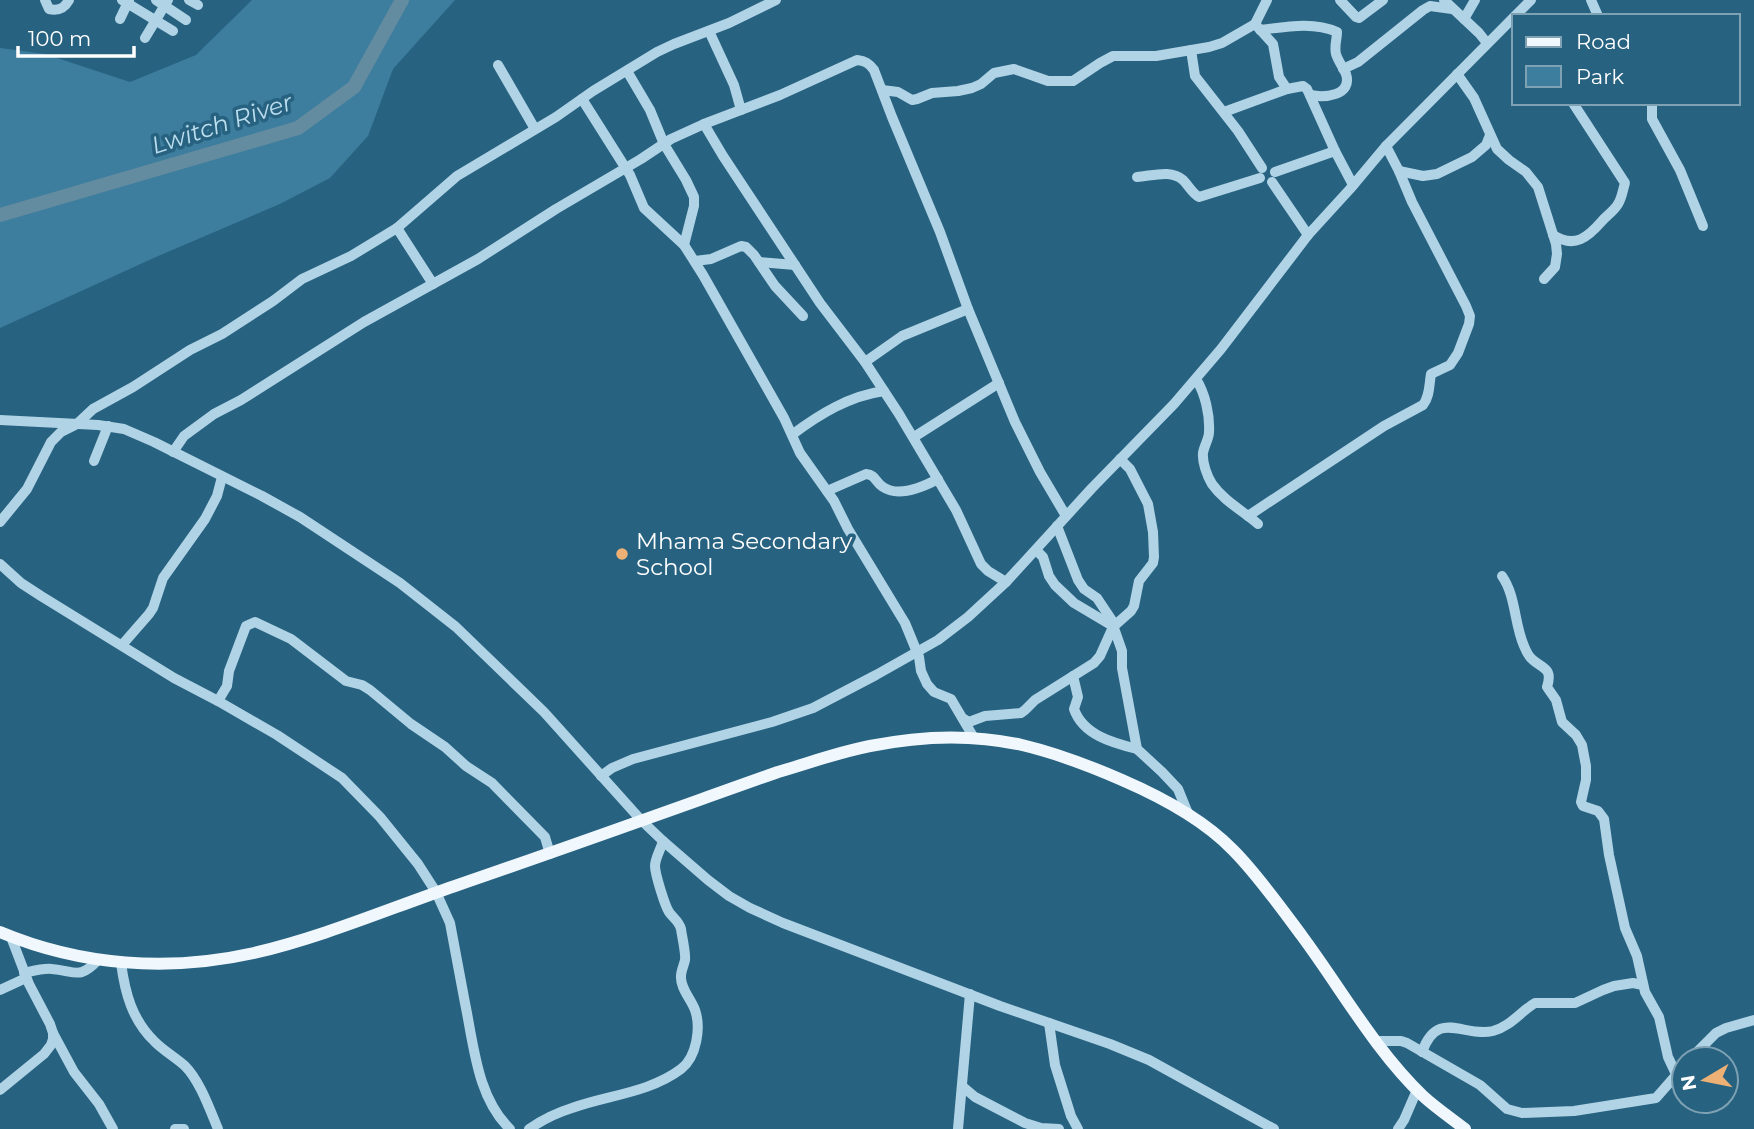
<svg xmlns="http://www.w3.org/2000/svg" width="1754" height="1129" font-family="Montserrat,sans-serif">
<rect width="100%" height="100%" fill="#286281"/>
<polygon fill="#3d7d9e" points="252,0 455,0 393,69 368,136 330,178 280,204 156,257 0,328 0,48 45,54 130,82 196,55"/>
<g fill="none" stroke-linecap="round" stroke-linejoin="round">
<polyline stroke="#648ca0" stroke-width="14" points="0,215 298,128 354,87 402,0"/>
<g stroke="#b0d4e6" stroke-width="10">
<path d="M 45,0 L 49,9 C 58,11 64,9 69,0"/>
<polyline points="122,0 173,31"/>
<polyline points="156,0 186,20"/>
<polyline points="189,0 198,5"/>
<polyline points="1267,0 1255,24 1273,44 1279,77 1287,89 1303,86 1307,89 1335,151 1353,185"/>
<polyline points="1340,0 1356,17 1359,18 1383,0"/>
<polyline points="1444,0 1479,33 1487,43"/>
<polyline points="1591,0 1598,16"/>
<polyline points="1515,16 1531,0"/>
<polyline points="120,19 129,0"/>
<polyline points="1464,19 1475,0"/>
<path d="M 1260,30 C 1285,27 1313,21 1337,32 C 1337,40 1334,46 1336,54 C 1338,61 1343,67 1346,74 C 1353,96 1324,98 1310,95"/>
<polyline points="709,31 734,85 741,110"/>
<polyline points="145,38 168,0"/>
<polyline points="1191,50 1195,76 1238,131 1262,168"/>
<polyline points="498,65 535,129"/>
<polyline points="1343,69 1358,62 1423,10 1430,6 1452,9"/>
<polyline points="627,71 650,110 664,144 686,180 694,197 694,206 684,245"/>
<polyline points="1457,74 1474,98 1497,149 1509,160 1526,172 1538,187 1556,244 1557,254 1555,267 1544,279"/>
<polyline points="882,90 898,92 912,100 917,99 932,93 958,91 972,88 981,84 994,73 1014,69 1048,81 1073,81 1100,63 1113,56 1156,56 1209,47 1222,43 1255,24"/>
<polyline points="582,99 630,175 644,208 684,245 703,275 784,418 800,453 834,501 848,529 905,623 919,657 921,671 927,684 934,692 951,699 974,738"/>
<polyline points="1652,103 1652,119 1680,170 1703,226"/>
<polyline points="1224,112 1287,89"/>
<polyline points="704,124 723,156 820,303 865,362 899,414 956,510 981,564 988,571 1006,582"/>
<polyline points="1399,171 1423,176 1437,174 1472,157 1486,145 1490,135"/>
<polyline points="1275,172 1335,151"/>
<path d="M 1137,177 C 1152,176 1171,169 1183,180 C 1189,186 1192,193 1199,197 L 1260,178"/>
<polyline points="1272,182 1308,235"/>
<polyline points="397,228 433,284"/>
<path d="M 1553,235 C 1575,249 1588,237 1602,221 C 1607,215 1614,211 1618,204 C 1622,198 1623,189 1625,183 L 1573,103"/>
<polyline points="695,261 711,259 741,246 746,247 754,255 775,286 803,316"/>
<polyline points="759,262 795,265"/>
<polyline points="865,362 902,336 968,309"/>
<path d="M 1196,379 C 1205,393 1210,415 1209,432 C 1209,439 1204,446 1203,453 C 1202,462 1207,476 1212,484 C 1224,501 1243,511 1258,524"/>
<polyline points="0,420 98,425 124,429 154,442 262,496 300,517 400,583 456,627 544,712 641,820 663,841 708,880 729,896 750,908 783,923 1000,1006 1110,1044 1149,1060 1274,1129"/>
<path d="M 793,434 C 820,414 849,396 884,391"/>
<polyline points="914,437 999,383"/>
<path d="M 173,452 L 184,436 L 214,414 L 241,400 L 364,322 L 478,259 L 556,209 L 641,159 L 671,139 L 704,124 L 780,95 L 857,60 C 865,61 869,63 874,70 L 892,117 L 940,232 L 968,309 L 1015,422 L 1040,472 L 1066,516"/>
<polyline points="94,461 108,426"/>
<path d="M 827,491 L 866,474 C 876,475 875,482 883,487 C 899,498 923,487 938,479"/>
<path d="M 1248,516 L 1384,426 L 1423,405 C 1430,396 1429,385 1431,374 L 1450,365 L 1458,353 L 1469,324 L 1470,316 L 1466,306 L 1412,202 L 1399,171 L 1386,146"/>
<polyline points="0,522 27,489 51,442 61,432 77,424 93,409 133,387 190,350 222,334 273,301 302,279 351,256 397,228 457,176 556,117 593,91 657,52 674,44 729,23 776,0"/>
<polyline points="1057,526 1078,580 1084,589 1097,598 1115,625"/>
<polyline points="1036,550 1043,557 1049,576 1055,585 1074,603 1111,625 1115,631 1122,651 1122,668 1137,749 1162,772 1178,789 1189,816"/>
<path d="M 0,564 L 21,583 L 41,596 L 174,678 L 218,701 L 277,735 L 342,778 L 380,817 L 418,864 L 436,892 L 450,923 C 455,950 460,977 465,1003 C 474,1046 477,1097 510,1129"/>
<path d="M 1502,576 C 1516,596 1514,623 1524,646 C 1526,651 1529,657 1533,660 C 1543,669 1553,668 1547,687 L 1556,700 L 1562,722 L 1576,735 L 1582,745 L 1586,766 L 1586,780 L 1581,802 L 1583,806 L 1598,811 L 1604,819 L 1609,855 L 1625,928 L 1637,956 L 1645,992 L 1659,1017 L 1668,1057 L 1676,1074"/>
<polyline points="122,645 149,614 153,608 163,578 205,519 217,496 222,477"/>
<path d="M 1073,676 L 1078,697 L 1074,709 C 1083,735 1113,743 1137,749"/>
<polyline points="218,701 227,686 229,671 246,626 255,622 291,639 346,681 362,685 370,690 411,724 445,747 466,766 492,783 545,837 550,854"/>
<polyline points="964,719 969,722 985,716 1021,713 1025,710 1035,700 1094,663 1100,656 1113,627 1131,611 1134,606 1139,581 1153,563 1154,557 1153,532 1148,504 1130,469 1120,459"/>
<polyline points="601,776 612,768 633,759 772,722 813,708 876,675 938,640 968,617 1006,582 1092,488 1174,404 1221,349 1308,235 1350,189 1386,146 1514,17"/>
<path d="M 121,963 C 125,993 132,1020 155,1042 C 164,1051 175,1057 185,1066 C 200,1081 210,1110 218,1129"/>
<path d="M 24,973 C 33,971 43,968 52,969 C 76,971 79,980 98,960"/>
<polyline points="0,990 26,978"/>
<polyline points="1049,1023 1055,1065 1071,1116 1078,1129"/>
<polyline points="53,1033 74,1072 99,1104 113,1129"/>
<polyline points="1376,1041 1401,1041 1407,1043 1480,1085 1507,1109 1522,1113 1574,1111 1656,1098 1684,1066"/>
<path d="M 1422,1052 C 1438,1008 1463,1038 1493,1031 C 1511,1026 1520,1012 1535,1003 L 1575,1003 L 1603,990 L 1614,986 L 1633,983 L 1643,985"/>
<polyline points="1690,1059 1716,1033 1726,1028 1754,1020"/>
<polyline points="962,1086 975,1097 1025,1123 1041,1128 1059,1129"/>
<polyline points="0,1090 44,1054 51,1045 53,1039 53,1033 50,1024 29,984 11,937"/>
<polyline points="175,1129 184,1129"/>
<path d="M 529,1129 C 542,1120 556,1113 572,1108 C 608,1095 649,1093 681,1069 C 697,1057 701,1027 695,1010 C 691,999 680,988 681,976 C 681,971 684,965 685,960 C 686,953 682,937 681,929 C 679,921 673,918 669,912 C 665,906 655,874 655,866 C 655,858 661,849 663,841"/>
<polyline points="958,1129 970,994"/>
<polyline points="1398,1129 1404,1120 1417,1090"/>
</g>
<path stroke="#f0f8fd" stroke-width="12" d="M 0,932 C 81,966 169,972 254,953 C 323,937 388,909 455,886 C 563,849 671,810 778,772 C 809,763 839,752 870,746 C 919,736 973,734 1022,745 C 1056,753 1090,766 1122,780 C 1159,796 1204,820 1233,850 C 1257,874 1282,909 1302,936 C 1342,990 1375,1050 1423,1096 C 1436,1108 1451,1118 1465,1129"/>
</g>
<circle fill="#edb176" stroke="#286281" stroke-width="2.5" cx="622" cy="554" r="7"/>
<g text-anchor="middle" stroke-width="7" stroke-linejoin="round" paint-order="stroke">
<g font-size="23" fill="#fff" stroke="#286281" text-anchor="start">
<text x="636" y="549">Mhama Secondary<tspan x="636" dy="26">School</tspan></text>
</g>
<g font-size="24" font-style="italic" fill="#bbdded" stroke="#286281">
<text transform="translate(222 124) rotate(-18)" y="8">Lwitch River</text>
</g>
</g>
<rect x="1512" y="14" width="228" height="91" fill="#286281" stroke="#7ea1b3" stroke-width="2"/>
<rect x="1526" y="37" width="35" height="10" fill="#f0f8fd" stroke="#7ea1b3" stroke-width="2"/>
<text x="1576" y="49" font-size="21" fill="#ffffff">Road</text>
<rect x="1526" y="66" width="35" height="21" fill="#3d7d9e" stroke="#7ea1b3" stroke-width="2"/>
<text x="1576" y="84" font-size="21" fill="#ffffff">Park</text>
<g transform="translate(1705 1080) rotate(260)"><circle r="33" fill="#286281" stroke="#7ea1b3" stroke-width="2"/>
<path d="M0-5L12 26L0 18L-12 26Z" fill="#edb176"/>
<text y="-10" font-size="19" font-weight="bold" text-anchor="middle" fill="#ffffff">N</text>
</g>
<path d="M18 46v10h116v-10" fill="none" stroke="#ffffff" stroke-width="3.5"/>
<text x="28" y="46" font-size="21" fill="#ffffff" stroke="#286281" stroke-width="5" paint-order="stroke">100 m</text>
</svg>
